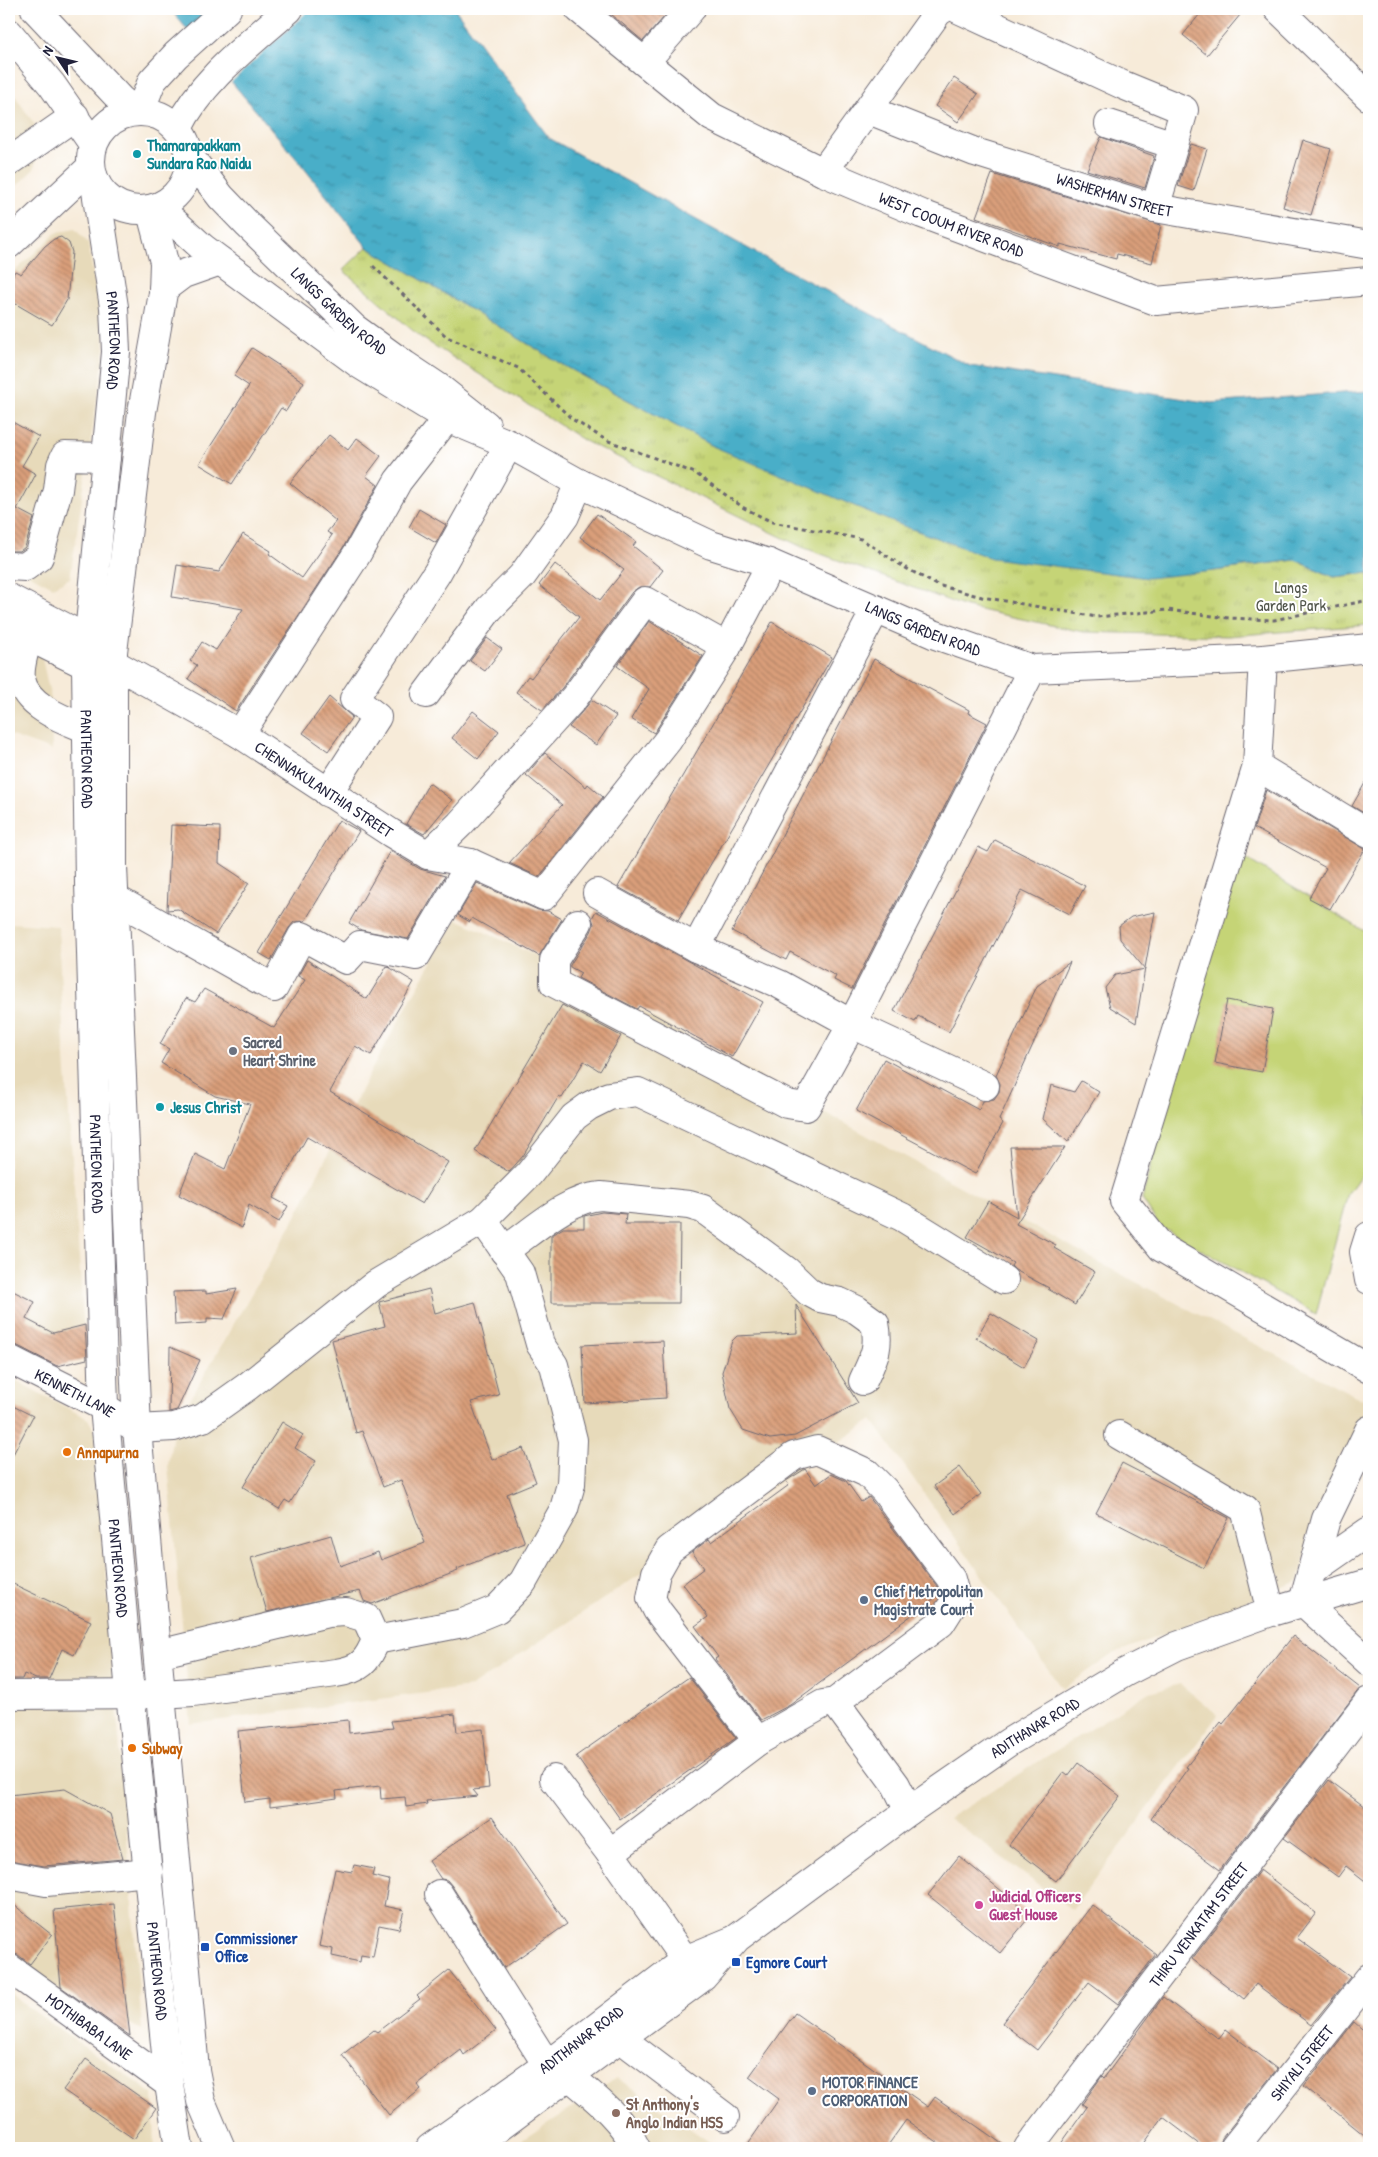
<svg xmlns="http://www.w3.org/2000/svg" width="1378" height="2157" font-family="'Patrick Hand',sans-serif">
<defs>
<pattern id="park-tufts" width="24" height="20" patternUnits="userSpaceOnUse" patternTransform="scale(1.25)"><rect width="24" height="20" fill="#c5d476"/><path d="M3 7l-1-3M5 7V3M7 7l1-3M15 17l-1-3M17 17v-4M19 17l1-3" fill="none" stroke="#a9b667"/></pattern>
<pattern id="water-ripples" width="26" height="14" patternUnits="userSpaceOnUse" patternTransform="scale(1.25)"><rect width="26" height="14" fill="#49aec8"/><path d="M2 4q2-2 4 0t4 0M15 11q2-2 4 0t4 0" fill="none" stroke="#3c8da4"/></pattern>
<pattern id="building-back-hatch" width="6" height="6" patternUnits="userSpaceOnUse" patternTransform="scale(1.25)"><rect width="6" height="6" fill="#da9f7a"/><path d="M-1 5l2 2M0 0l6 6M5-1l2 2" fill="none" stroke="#b08165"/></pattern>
</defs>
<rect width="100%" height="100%" fill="#fff"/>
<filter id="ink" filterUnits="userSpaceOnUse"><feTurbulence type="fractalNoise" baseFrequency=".02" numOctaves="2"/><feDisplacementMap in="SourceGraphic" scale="10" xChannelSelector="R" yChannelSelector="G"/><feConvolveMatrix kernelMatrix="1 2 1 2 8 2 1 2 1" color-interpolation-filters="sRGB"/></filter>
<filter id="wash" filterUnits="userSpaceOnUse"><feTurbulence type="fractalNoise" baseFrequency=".0096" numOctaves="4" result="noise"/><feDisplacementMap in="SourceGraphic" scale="20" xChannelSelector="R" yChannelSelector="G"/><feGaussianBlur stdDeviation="1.12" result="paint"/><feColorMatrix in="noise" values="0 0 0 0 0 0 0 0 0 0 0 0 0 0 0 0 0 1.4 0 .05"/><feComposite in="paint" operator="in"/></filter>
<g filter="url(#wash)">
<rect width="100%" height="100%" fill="#f7ebd9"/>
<g fill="#e7daba">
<polygon points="9,87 41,134 34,169 9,193"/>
<polygon points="75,229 88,243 105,347 70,578 53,587 9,564 9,277 56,233"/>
<polygon points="9,638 41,654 51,699 52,750 9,735"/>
<polygon points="456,919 554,964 1107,1267 1369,1403 1369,1412 1317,1510 1299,1581 1113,1654 1062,1689 872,1420 471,1687 191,1724 168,1465 174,1427 293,1222 374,1065"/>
<polygon points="9,923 58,926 63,1029 85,1344 55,1358 9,1335"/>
<polygon points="9,1377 88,1419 95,1432 142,2030 48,1984 9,1954"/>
<polygon points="1180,1684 1218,1715 1072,1910 949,1818 1149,1692"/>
<polygon points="9,1991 22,2003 153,2094 155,2148 9,2148"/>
<polygon points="617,2078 718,2148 510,2148"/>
</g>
<polygon fill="#c5d476" stroke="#747b58" points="1232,850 1369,934 1369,1164 1348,1193 1316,1314 1159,1226 1142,1199"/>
<polygon fill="url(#park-tufts)" stroke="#747b58" points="367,247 563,365 715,447 1214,571 1295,560 1334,577 1369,573 1369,625 1228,636 1083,632 966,607 802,547 585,441 419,336 343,270"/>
<polygon fill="url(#water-ripples)" stroke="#366882" points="170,9 455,9 549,138 785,269 970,366 1211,403 1369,391 1369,573 1334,577 1295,560 1214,571 1148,578 991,558 890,521 715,447 563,365 367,247 300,163"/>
<polygon fill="#f7ebd9" points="238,9 310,9 229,84 197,46"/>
<g id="blocks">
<g fill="url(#building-back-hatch)">
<polygon points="605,9 671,9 643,41"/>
<polygon points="1204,9 1245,9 1207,55 1183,35"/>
<polygon points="954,78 978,94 958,122 935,106"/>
<polygon points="1101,137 1154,156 1145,188 1087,170"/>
<polygon points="1303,140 1331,149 1311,215 1283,207"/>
<polygon points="1191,144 1207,149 1194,191 1178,186"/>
<polygon points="992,174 1161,225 1152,263 1117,254 1116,259 1060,244 1060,247 976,217"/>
<polygon points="61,237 69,243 72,252 67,300 52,325 9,300 9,282 15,271 21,274 45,246 54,239"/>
<polygon points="252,348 304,382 286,411 281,408 232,484 199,464 249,386 234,376"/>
<polygon points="9,420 39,437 22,466 36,474 17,509 34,518 25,547 20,551 9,551"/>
<polygon points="329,435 348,450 357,438 381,456 366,476 378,485 344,546 236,711 188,679 197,665 190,661 202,642 216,650 243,609 172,597 177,565 219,572 243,534 271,551 269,554 302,578 332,535 327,532 336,521 290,483"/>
<polygon points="419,509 446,525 436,543 409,527"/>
<polygon points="597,514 636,542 633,546 663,570 650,587 639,587 632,592 562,688 542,710 516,692 528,676 531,678 579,617 539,585 555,564 600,600 624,570 580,537"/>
<polygon points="649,621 703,656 654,733 631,719 649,689 617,666"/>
<polygon points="772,622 832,657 678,920 618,887"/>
<polygon points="487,638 502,649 485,671 470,661"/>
<polygon points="874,659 969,710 968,713 987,723 852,989 834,980 836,976 790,952 786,960 732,931"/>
<polygon points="329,697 352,717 328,751 303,733"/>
<polygon points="592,700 616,716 596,745 569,727"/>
<polygon points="473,711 499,731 478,759 452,738"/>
<polygon points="545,753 586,787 588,784 603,797 539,877 509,863 562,805 526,775"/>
<polygon points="1369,776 1369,816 1352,806"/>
<polygon points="429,783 452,800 424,834 406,824"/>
<polygon points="1266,790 1365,849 1330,909 1309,898 1326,868 1254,828"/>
<polygon points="339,820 359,831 305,921 294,922 289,928 271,960 259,953"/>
<polygon points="171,825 220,827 219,863 249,883 216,934 178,909 167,910"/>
<polygon points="995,840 1085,886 1070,914 1022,890 949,1032 918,1016 915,1022 894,1011 978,847 988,852"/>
<polygon points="390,851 420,869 445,876 408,939 361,930 349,923"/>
<polygon points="477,883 538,910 548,911 562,919 539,956 472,918 470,922 458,915"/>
<polygon points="596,911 763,1002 732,1057 639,1006 637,1009 578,978 581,973 570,967 570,965 591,932 594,924 592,918"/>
<polygon points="1155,912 1145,968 1136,1023 1110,1007 1105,988 1115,975 1145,969 1120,939 1119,926 1131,917"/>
<polygon points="307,960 367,999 387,966 414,982 371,1055 355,1046 330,1092 448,1162 422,1204 307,1137 273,1198 288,1206 279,1222 249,1205 242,1228 179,1195 195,1154 225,1169 250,1104 215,1096 161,1063 169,1049 160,1044 186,998 195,1002 204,989 274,1028 305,980 298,976"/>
<polygon points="1070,962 999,1120 1003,1123 975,1174 856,1111 884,1059 979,1110 983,1101 994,1099 999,1092 1000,1084 996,1075 1037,986"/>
<polygon points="1227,1000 1273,1009 1262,1072 1215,1063"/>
<polygon points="562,1005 621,1036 600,1071 584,1061 562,1098 559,1096 523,1156 509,1172 475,1151"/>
<polygon points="1081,1081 1099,1092 1068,1142 1043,1119 1051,1085 1074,1092"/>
<polygon points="1010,1147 1065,1147 1016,1224 1056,1245 1054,1248 1095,1272 1075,1305 1048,1289 1049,1288 1015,1270 1011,1266 1013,1263 967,1237 988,1201 1017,1217"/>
<polygon points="602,1212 626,1214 625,1224 680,1224 679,1303 551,1303 551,1236 563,1228 584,1228 584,1216"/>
<polygon points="9,1289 35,1302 26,1319 53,1333 85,1325 87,1359 57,1366 16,1345 9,1343"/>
<polygon points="237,1289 224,1319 207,1318 207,1323 175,1325 173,1292 206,1291 206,1294"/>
<polygon points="429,1289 435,1313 475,1302 499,1395 471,1402 492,1460 523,1448 536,1482 507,1494 525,1543 457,1569 458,1571 372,1604 364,1601 360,1591 267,1612 251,1558 331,1535 340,1566 378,1552 381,1560 425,1543 401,1480 383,1487 362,1431 356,1433 332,1340 385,1326 379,1302"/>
<polygon points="796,1305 858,1403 795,1436 770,1439 743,1430 730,1409 722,1372 732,1341 737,1336 797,1333"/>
<polygon points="991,1313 1039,1341 1024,1367 976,1338"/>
<polygon points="663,1341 666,1398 585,1403 582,1345"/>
<polygon points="170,1347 200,1360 177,1410 169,1412"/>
<polygon points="9,1404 33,1416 9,1462"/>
<polygon points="282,1422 303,1435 295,1448 316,1461 290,1503 285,1500 279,1509 243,1487"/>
<polygon points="1122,1463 1229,1518 1204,1568 1096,1513"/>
<polygon points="960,1467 981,1494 955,1514 934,1486"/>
<polygon points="805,1469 816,1485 831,1474 846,1481 861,1502 869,1497 937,1586 939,1595 790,1705 761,1720 715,1659 718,1657 695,1626 708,1617 683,1584 704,1568 692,1552 709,1539 711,1542 789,1485 786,1481"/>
<polygon points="9,1582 91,1621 74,1655 62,1649 49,1679 36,1679 24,1674 22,1679 9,1679"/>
<polygon points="1293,1636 1360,1688 1220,1870 1151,1819 1188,1768 1186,1767 1221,1722 1223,1724"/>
<polygon points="689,1677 736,1738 620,1819 576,1756"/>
<polygon points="455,1714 457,1732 483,1729 489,1788 473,1790 478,1796 426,1801 427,1804 406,1807 405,1797 381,1799 380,1786 336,1791 337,1798 295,1804 270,1807 270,1799 245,1802 238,1731 348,1720 349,1733 393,1728 391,1721"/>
<polygon points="1078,1763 1120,1796 1056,1881 1009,1845 1063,1772 1068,1776"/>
<polygon points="1329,1780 1369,1810 1369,1884 1346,1866 1338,1877 1284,1838"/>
<polygon points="65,1789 110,1814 123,1859 44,1866 9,1860 9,1795"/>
<polygon points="492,1817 567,1924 504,1968 452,1886 447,1880 441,1879 429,1861"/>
<polygon points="959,1856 1031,1915 1000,1953 928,1895"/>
<polygon points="354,1865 374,1869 372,1876 389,1880 384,1906 404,1910 399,1929 379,1925 373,1957 361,1955 360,1962 332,1956 333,1949 319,1946 335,1869 352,1872"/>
<polygon points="1260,1870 1316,1913 1297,1938 1350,1977 1311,2025 1256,1984 1244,1999 1192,1959"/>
<polygon points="9,1901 52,1935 30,1964 18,1955 9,1953"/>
<polygon points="114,1904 130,2036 61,1987 54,1910"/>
<polygon points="1092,1905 1156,1954 1118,2004 1089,1982 1037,2050 1002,2023"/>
<polygon points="449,1970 496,2030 464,2055 461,2050 417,2084 421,2089 389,2115 342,2055 374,2030 377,2032 420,1999 417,1996"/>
<polygon points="1163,1997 1219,2039 1226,2030 1277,2069 1222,2138 1219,2148 1204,2148 1163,2117 1141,2148 1058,2148 1087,2107 1082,2104 1102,2076 1104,2078"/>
<polygon points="795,2013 928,2107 935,2097 1008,2148 946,2148 906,2120 886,2148 745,2148 779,2099 749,2077"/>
<polygon points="1354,2022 1369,2035 1369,2139 1304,2086"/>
<polygon points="86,2059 156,2108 134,2139 63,2090"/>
</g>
</g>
</g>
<g filter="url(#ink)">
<use href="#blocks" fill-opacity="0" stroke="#6d6872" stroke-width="1"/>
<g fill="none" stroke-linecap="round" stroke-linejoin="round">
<g stroke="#6d6872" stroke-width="30">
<g id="minor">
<path id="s1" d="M 579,9 L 712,117 L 823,172 L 922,214 L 1156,301 L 1369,281"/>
<polyline points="958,9 1123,85 1184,110 1174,145"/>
<polyline points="1278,9 1369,97"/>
<polyline points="645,62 691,9"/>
<path id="s2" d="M 869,110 L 975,152 L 1155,208 L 1369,245"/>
<polyline points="1109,124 1174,145 1155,208"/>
<path id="s3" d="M 190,157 L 221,197 L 248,225 L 354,328 L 405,365 L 438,387 L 486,425"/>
<polyline points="9,162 75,116"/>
<polyline points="823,172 938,12 943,9"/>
<path id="s4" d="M 158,207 L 203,248 L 359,364 L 447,418 L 509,444 L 579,483 L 711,545 L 769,563 L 933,634 L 1032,669 L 1263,659 L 1369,648"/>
<polyline points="9,566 25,567 39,557 58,490 61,465 65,456 106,457"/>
<path d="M 28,638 C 25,650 19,666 21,679 C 26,707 65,720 87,729"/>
<polyline points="1263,659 1257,766 1124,1201 1162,1248 1369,1369"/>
<path id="s5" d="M 113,663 L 240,734 L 391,833 L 428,855 L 471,863 L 544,896 L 668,740 L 727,647 L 767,571 L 769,563"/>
<polyline points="426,694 489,609 522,576 565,516 579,483"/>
<polyline points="240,734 357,554 398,481 447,418"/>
<polyline points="1257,766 1369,834"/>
<polyline points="328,793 377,717 354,699 437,573 509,444"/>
<polyline points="428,855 460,824 574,698 645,601 727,647"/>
<polyline points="597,893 696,948 779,984 852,1024 985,1086"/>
<polyline points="114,898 274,988 302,936 346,960 360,945 416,956 471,863"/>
<polyline points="578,923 554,960 554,983 787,1104 806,1107 852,1024 1032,669"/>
<polyline points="696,948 876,609"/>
<polyline points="1369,1236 1364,1252 1369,1280"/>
<path d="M 504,1251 C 532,1232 567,1198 601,1196 L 689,1205 L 703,1209 L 787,1271 L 809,1292 L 820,1298 L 840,1302 L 857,1310 L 875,1323 C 880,1348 874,1357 863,1381"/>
<path id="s6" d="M 9,1359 L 104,1407 L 137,1429 L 174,1427 L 203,1418 L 248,1386 L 376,1284 L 483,1220 L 529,1174 L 574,1117 L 589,1106 L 609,1096 L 638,1092 L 902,1217 L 1004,1280"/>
<polyline points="1369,1430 1326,1519 1303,1602 1369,1662"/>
<polyline points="1119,1435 1245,1509 1271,1612"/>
<polyline points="1313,1570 1369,1531"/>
<polyline points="376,1640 463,1623 497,1609 523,1582 564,1509 571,1484 573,1440 554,1365 540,1344 520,1273 483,1220"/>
<path d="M 9,1695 L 161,1694 L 193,1692 L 336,1673 C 361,1669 367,1662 376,1640 L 366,1618 L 346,1612 L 328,1613 L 158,1654"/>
<polyline points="835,1702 941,1623 953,1604 955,1594 951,1579 884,1490 867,1473 817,1450 794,1456 669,1550 656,1573 651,1598 657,1610 758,1741 823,1704 835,1702 896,1785 909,1811"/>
<polyline points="554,1779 610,1853"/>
<polyline points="9,1875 46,1882 149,1872"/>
<polyline points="439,1894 547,2065"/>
<polyline points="685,1960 610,1853 758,1741"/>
<path id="s7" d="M 9,1968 L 169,2084"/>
<polyline points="620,2038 725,2117"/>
<path d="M 568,2075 C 593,2096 622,2118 636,2148"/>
<path id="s8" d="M 1028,2148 L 1369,1701"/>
<path id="s9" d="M 1234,2148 L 1369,1978"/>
</g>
</g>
<g stroke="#6d6872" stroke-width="30">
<g id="major">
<polyline points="35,9 121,100 135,111"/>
<polyline points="9,33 52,85 93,144"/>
<polyline points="140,111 152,81 176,55 227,9"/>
<circle cx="140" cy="161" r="49"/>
<path d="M 178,128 C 202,79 249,45 289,9"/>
<path id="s10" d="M 94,178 L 114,307 L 116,352 L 86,666 L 89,883 L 104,1407 L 130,1693 L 169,2084 L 179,2148"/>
<polyline points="150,209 164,262 163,293 142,412 113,652 113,866 137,1429 195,2070 201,2101 221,2148"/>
<polyline points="9,244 91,167"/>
<polyline points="163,289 183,274 220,261"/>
<polyline points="9,598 103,647"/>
<polyline points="9,627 102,673"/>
<path id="s11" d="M 430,2148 L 547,2065 L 685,1960 L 731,1941"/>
<path id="s12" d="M 471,2148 L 703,1977 L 737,1938 L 909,1811 L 1009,1742 L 1126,1672 L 1177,1646 L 1271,1612 L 1369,1583"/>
</g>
</g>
<polyline stroke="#6d6872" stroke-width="3" stroke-dasharray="4 4" stroke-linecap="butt" points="373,266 447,337 518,368 572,419 606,440 695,473 744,508 772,522 861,539 904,567 937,585 982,597 1097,617 1167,610 1229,618 1274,620 1369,600"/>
<use href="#minor" stroke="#fff" stroke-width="28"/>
<use href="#major" stroke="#fff" stroke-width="28"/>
</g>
</g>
<g fill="#0f9aa8" stroke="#fff" stroke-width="2">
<circle cx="137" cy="154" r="5"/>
<circle cx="160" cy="1107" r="5"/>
</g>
<circle fill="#6b7280" stroke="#fff" stroke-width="2" cx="233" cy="1051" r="5"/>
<g fill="#e8710a" stroke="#fff" stroke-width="2">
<circle cx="67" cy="1452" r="5"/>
<circle cx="132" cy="1748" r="5"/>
</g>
<g fill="#5c6f8a" stroke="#fff" stroke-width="2">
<circle cx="864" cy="1600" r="5"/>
<circle cx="812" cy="2091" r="5"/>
</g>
<circle fill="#d1479c" stroke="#fff" stroke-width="2" cx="979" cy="1905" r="5"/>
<g fill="#1a4fb4" stroke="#fff" stroke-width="2">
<rect x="200" y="1942" width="10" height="10" rx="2.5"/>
<rect x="731" y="1957" width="10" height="10" rx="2.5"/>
</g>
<circle fill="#8d6e63" stroke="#fff" stroke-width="2" cx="616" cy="2113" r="5"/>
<g text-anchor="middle" stroke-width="4" stroke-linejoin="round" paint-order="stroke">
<g font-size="16" font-weight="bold" fill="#0d838f" stroke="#fff" text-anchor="start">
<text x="147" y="151">Thamarapakkam<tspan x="147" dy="18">Sundara Rao Naidu</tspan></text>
<text x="170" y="1113">Jesus Christ</text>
</g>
<g font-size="16" fill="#22223b" stroke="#fff">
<text dy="6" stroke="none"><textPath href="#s2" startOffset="260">WASHERMAN STREET</textPath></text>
<text dy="6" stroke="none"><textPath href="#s1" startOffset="434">WEST COOUM RIVER ROAD</textPath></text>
<text dy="6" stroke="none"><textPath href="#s3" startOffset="215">LANGS GARDEN ROAD</textPath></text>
<text dy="6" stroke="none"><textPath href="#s10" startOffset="164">PANTHEON ROAD</textPath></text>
<text dy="6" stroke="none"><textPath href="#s4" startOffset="880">LANGS GARDEN ROAD</textPath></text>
<text dy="6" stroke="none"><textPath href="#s10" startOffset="584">PANTHEON ROAD</textPath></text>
<text dy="6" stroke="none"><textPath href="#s5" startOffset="246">CHENNAKULANTHIA STREET</textPath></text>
<text dy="6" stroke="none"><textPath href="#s10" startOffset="989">PANTHEON ROAD</textPath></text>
<text dy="6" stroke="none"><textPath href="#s6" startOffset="74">KENNETH LANE</textPath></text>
<text dy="6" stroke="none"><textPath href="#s10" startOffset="1394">PANTHEON ROAD</textPath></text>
<text dy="6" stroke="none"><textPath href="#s12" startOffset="705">ADITHANAR ROAD</textPath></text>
<text dy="6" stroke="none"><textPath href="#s8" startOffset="281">THIRU VENKATAM STREET</textPath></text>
<text dy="6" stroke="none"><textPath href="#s10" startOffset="1799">PANTHEON ROAD</textPath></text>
<text dy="6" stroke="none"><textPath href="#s7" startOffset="99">MOTHIBABA LANE</textPath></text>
<text dy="6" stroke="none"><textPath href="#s11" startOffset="186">ADITHANAR ROAD</textPath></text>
<text dy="6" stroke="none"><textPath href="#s9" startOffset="109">SHIYALI STREET</textPath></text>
</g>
<g font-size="16" fill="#53574d" stroke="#fff">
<text x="1291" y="593">Langs<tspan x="1291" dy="18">Garden Park</tspan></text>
</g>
<g font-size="16" font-weight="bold" fill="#5b616d" stroke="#fff" text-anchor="start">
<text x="243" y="1048">Sacred<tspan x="243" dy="18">Heart Shrine</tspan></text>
</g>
<g font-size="16" font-weight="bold" fill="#c56008" stroke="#fff" text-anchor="start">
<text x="77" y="1458">Annapurna</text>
<text x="142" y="1754">Subway</text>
</g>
<g font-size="16" font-weight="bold" fill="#4e5e75" stroke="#fff" text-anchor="start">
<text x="874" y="1597">Chief Metropolitan<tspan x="874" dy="18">Magistrate Court</tspan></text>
<text x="822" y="2088">MOTOR FINANCE<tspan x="822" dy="18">CORPORATION</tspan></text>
</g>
<g font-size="16" font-weight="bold" fill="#b23c85" stroke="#fff" text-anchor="start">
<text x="989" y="1902">Judicial Officers<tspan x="989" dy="18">Guest House</tspan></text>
</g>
<g font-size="16" font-weight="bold" fill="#164399" stroke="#fff" text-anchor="start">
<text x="215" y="1944">Commissioner<tspan x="215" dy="18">Office</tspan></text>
<text x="746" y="1968">Egmore Court</text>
</g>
<g font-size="16" font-weight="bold" fill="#785e54" stroke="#fff" text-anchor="start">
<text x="626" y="2110">St Anthony's<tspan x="626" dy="18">Anglo Indian HSS</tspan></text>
</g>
</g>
<rect width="1378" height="2157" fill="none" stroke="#fff" stroke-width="30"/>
<g transform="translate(58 58) rotate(305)" stroke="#ffffff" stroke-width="4" paint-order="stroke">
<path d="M0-4L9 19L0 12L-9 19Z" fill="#22223b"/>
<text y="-8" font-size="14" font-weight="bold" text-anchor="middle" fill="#22223b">N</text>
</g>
</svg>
